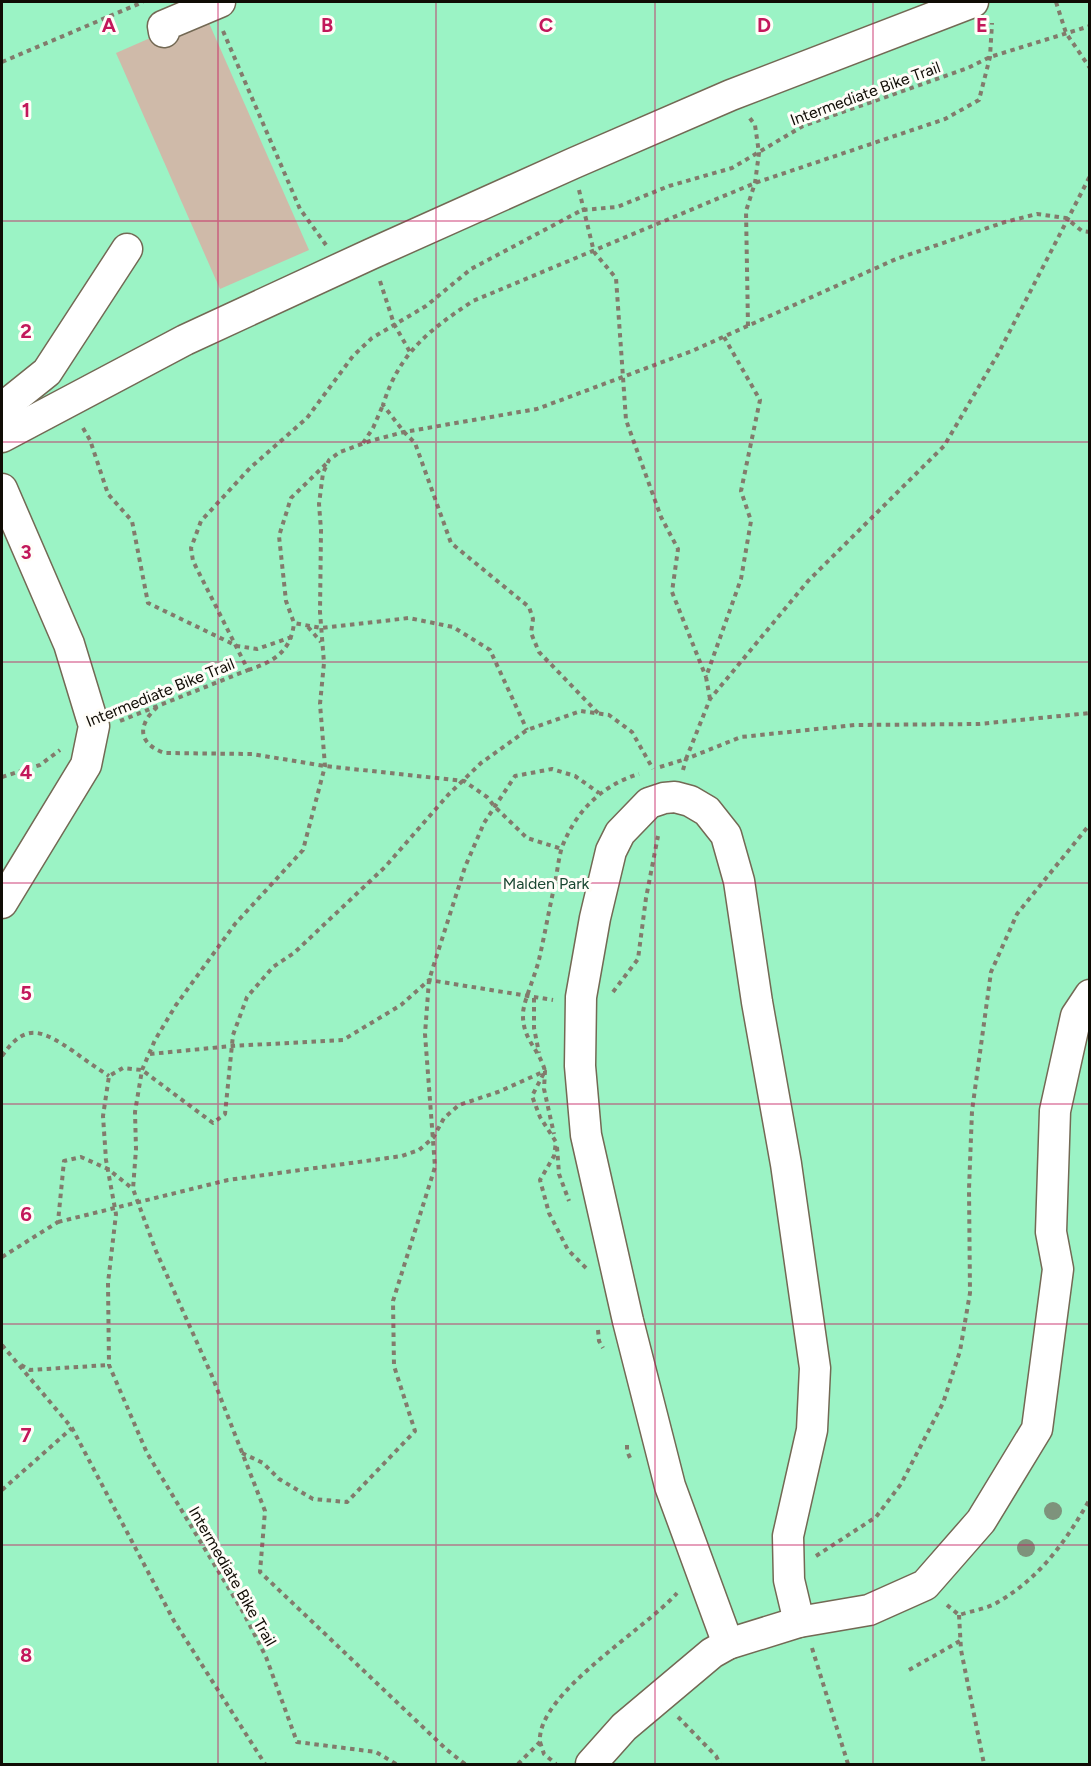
<svg xmlns="http://www.w3.org/2000/svg" width="1091" height="1766" font-family="Figtree,sans-serif">
<rect width="100%" height="100%" fill="#f9efd7"/>
<rect fill="#9bf3c5" x="2" y="2" width="1087" height="1762"/>
<polygon fill="#cfbaa9" points="205,14 309,250 220,289 116,53"/>
<g fill="none" stroke-linecap="round" stroke-linejoin="round">
<g stroke="#736954" stroke-width="33">
<g id="minor">
<polyline points="164,32 163,26 220,2"/>
<polyline points="2,406 7,404 47,372 127,249"/>
<polyline points="2,437 185,340 371,254 574,163 731,95 973,2"/>
<polyline points="2,489 69,644 94,726 86,765 2,903"/>
<polyline points="728,1644 670,1486 628,1321 586,1135 580,1066 581,997 595,918 611,851 620,833 649,803 664,798 675,797 690,801 707,811 726,835 739,881 757,1002 786,1164 815,1368 812,1430 788,1536 789,1580 799,1622"/>
<polyline points="591,1764 624,1727 712,1653 728,1644 799,1622 869,1610 925,1585 981,1521 1037,1429 1058,1269 1051,1232 1055,1111 1076,1016 1090,995"/>
</g>
</g>
<g stroke="#827b6c" stroke-width="4" stroke-dasharray="4.5 4.5" stroke-linecap="butt">
<polyline points="1056,2 1066,33 1090,68"/>
<polyline points="223,31 300,209 326,245"/>
<polyline points="2,62 143,2"/>
<polyline points="579,190 594,252 616,278 626,420 661,517 678,549 672,592 706,677"/>
<polyline points="380,281 394,324 410,352"/>
<polyline points="748,326 746,211 755,183 759,153 755,125 749,117"/>
<polyline points="83,428 90,440 108,494 132,521 148,603 237,646 257,649 292,637"/>
<polyline points="363,443 373,428 383,405"/>
<polyline points="326,464 291,498 279,536 286,601 294,623 321,628 409,618 453,627 490,650 527,730"/>
<polyline points="308,627 321,642"/>
<path d="M 248,670 C 274,662 291,651 294,623"/>
<polyline points="710,699 706,677 741,579 751,521 741,491 760,400 724,337"/>
<path d="M 157,707 C 153,711 147,717 145,723 C 138,739 152,749 165,753 L 252,754 L 325,766 L 464,781 L 487,797 L 495,807 L 527,838 L 562,849"/>
<path d="M 598,713 L 539,652 L 531,633 L 533,619 L 529,607 L 451,543 L 415,443 L 404,432 L 383,405 C 399,353 429,330 473,301 L 755,183 L 945,119 L 979,100 L 990,57 L 992,23"/>
<polyline points="120,721 248,670 193,561 191,548 201,521 250,468 307,418 353,356 372,338 426,306 471,269 582,210 617,207 669,186 732,168 803,126 968,68 990,57 1090,26"/>
<polyline points="660,767 686,759 710,699 808,581 944,446 998,354 1090,176"/>
<polyline points="683,770 686,759 741,737 855,725 979,724 1090,713"/>
<polyline points="2,777 40,765 60,750"/>
<polyline points="613,992 638,959 646,898 658,836"/>
<polyline points="534,998 534,1028 539,1053"/>
<polyline points="150,1054 232,1046 343,1040 401,1005 429,980 553,1000"/>
<path d="M 2,1056 C 26,1021 43,1031 73,1051 C 85,1060 97,1068 109,1076"/>
<polyline points="557,1147 559,1174 569,1201"/>
<polyline points="58,1222 228,1180 402,1156 419,1150 433,1138 444,1118 459,1105 498,1092 545,1071 544,1089 554,1134"/>
<polyline points="2,1257 58,1222 64,1161 81,1157 108,1169 133,1189"/>
<path d="M 586,1268 L 568,1250 L 549,1213 L 540,1180 L 554,1156 L 556,1142 L 540,1117 L 532,1096 L 545,1071 C 539,1048 522,1040 523,1013 C 524,999 537,972 540,955 C 545,933 549,910 554,888 C 557,875 558,860 562,847 C 576,811 602,785 639,774"/>
<polyline points="598,1330 599,1341 603,1348"/>
<polyline points="2,1345 72,1428 174,1621 265,1764"/>
<polyline points="21,1365 30,1370 109,1365"/>
<polyline points="627,1445 627,1451 631,1460"/>
<polyline points="242,1453 263,1463 279,1479 313,1499 347,1502 415,1431 394,1366 393,1301 435,1167 425,1034 429,980 465,867 484,823 515,776 552,769 575,776 599,793"/>
<polyline points="2,1490 72,1428"/>
<polyline points="816,1556 876,1517 901,1484 943,1403 960,1351 970,1293 969,1189 972,1111 991,972 1017,914 1090,824"/>
<path d="M 947,1605 L 959,1615 C 971,1611 987,1609 998,1602 C 1041,1577 1066,1541 1090,1499"/>
<polyline points="959,1615 961,1650 984,1764"/>
<polyline points="812,1648 848,1764"/>
<polyline points="909,1670 960,1641"/>
<polyline points="678,1717 716,1756 720,1764"/>
<polyline points="540,1742 544,1754 556,1764"/>
<polyline points="396,1764 376,1752 297,1742 266,1657 243,1612 147,1453 109,1365 108,1283 116,1214 106,1160 103,1116 109,1076 123,1068 142,1070 213,1123 225,1114 233,1035 247,997 273,967 294,953 385,867 448,795 481,763 527,730 581,711 609,715 632,732 653,769"/>
<polyline points="465,1764 447,1750 260,1572 265,1511 212,1376 156,1251 133,1189 136,1149 135,1112 142,1070 155,1040 176,1005 235,924 303,850 325,766 320,704 324,663 320,612 321,530 319,504 323,473 329,460 340,452 370,441 404,432 537,409 692,351 896,259 1005,222 1037,214 1066,218 1082,231 1090,232"/>
<path d="M 518,1764 L 540,1742 C 536,1694 646,1629 677,1593"/>
</g>
<use href="#minor" stroke="#fff" stroke-width="30"/>
</g>
<g fill="#7e937c">
<circle cx="1053" cy="1511" r="9"/>
<circle cx="1026" cy="1548" r="9"/>
</g>
<path fill="none" stroke="#c2185b" stroke-width="1.5" stroke-opacity="0.55" d="M 218,2 L 218,1764M 436,2 L 436,1764M 655,2 L 655,1764M 873,2 L 873,1764M 2,221 L 1090,221M 2,442 L 1090,442M 2,662 L 1090,662M 2,883 L 1090,883M 2,1104 L 1090,1104M 2,1324 L 1090,1324M 2,1545 L 1090,1545"/>
<g text-anchor="middle" stroke-width="6" stroke-linejoin="round" paint-order="stroke">
<g font-size="16" fill="#100c05" stroke="#fffdf8">
<text transform="translate(865 93) rotate(-20)" y="6">Intermediate Bike Trail</text>
<text transform="translate(160 692) rotate(-22)" y="6">Intermediate Bike Trail</text>
<text transform="translate(233 1576) rotate(60)" y="6">Intermediate Bike Trail</text>
</g>
<g font-size="16" fill="#1a4732" stroke="#fffdf8">
<text x="546" y="889">Malden Park</text>
</g>
</g>
<g font-size="20" text-anchor="middle" font-weight="bold" fill="#c2185b" stroke="#fffdf8" stroke-width="6" stroke-linejoin="round" paint-order="stroke">
<text x="109" y="32">A</text>
<text x="327" y="32">B</text>
<text x="546" y="32">C</text>
<text x="764" y="32">D</text>
<text x="982" y="32">E</text>
<text x="26" y="117">1</text>
<text x="26" y="338">2</text>
<text x="26" y="559">3</text>
<text x="26" y="779">4</text>
<text x="26" y="1000">5</text>
<text x="26" y="1221">6</text>
<text x="26" y="1442">7</text>
<text x="26" y="1662">8</text>
</g>
<rect width="1091" height="1766" fill="none" stroke="#100c05" stroke-width="6"/>
</svg>
